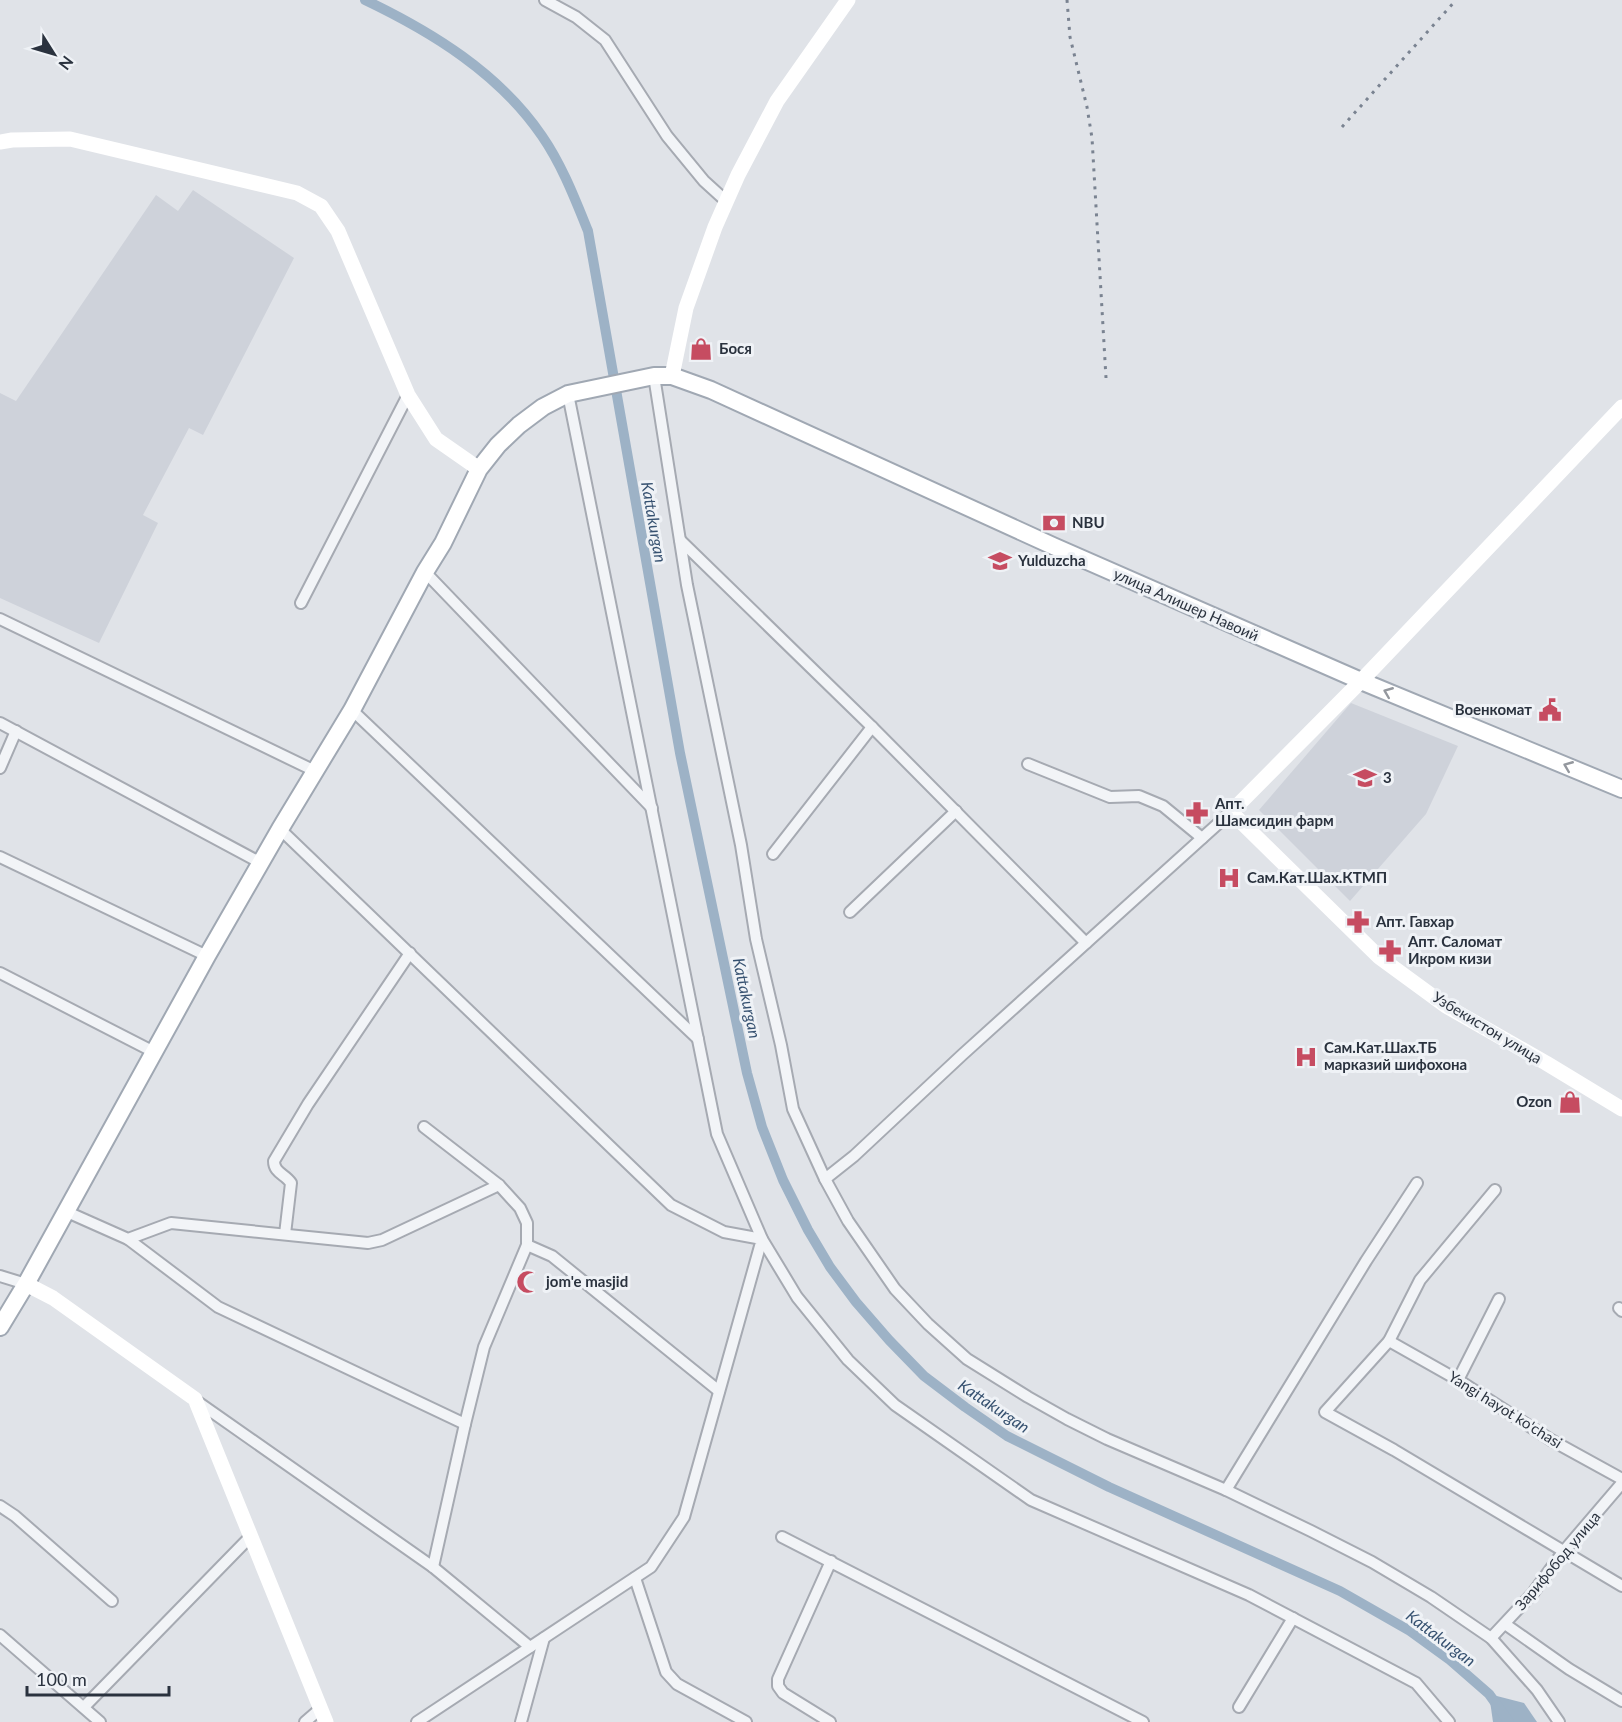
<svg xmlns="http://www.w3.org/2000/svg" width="1622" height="1722" font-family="Lato,sans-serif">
<rect width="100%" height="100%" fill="#e0e3e8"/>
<g fill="#ced2da">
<polygon points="193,190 294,258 203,435 189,428 143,515 158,523 99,643 0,598 0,393 16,401 156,195 178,211"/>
<polygon points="1351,703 1458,746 1426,814 1350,901 1259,810"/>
</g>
<polygon fill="#9db2c6" points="1489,1694 1524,1703 1537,1722 1493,1722"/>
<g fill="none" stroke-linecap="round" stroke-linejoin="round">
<path stroke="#9db2c6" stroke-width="10" d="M 365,0 C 432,32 499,73 542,136 C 562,165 575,199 588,231 L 680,753 L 747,1073 L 762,1127 L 783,1180 L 808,1230 L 830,1267 L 856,1302 L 889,1340 L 924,1376 L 965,1407 L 1007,1436 L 1109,1487 L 1340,1591 L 1410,1631 L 1450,1660 L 1489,1694 L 1509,1722"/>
<g stroke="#a6aab2" stroke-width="14">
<g id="street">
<polyline points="545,0 576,17 605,40 667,136 704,181 726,201"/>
<polyline points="654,376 687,585 741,845 756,939 781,1045 793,1109 825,1179 848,1221 895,1289 928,1324 967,1359 1028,1397 1067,1419 1107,1439 1226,1490 1311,1531 1372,1562 1431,1597 1491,1638 1537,1690 1559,1722"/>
<polyline points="568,394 717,1134 762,1239 797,1297 848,1360 895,1405 1031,1500 1249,1595 1416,1683 1449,1722"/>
<polyline points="680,540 872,727 1086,943"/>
<polyline points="425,572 652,808"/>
<polyline points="301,603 408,395"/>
<polyline points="0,619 315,771"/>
<polyline points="352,710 698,1039"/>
<polyline points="0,723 261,863"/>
<polyline points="1028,764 1110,797 1139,796 1163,806 1202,838"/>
<polyline points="0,768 16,731"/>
<polyline points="280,829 671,1205 724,1232 762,1239 684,1517 651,1567 417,1722"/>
<polyline points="773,854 872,727"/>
<polyline points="0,857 207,956"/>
<polyline points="850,912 956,811"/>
<polyline points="0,973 154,1052"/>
<polyline points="424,1127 499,1185 520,1208 527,1223 527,1245 484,1347 465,1424 433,1567"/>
<polyline points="825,1179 854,1156 962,1055 1231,812"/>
<polyline points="1495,1190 1420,1280 1389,1341 1325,1412 1394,1450 1622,1586"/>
<polyline points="65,1211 128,1239 171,1223 368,1243 382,1240 499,1185"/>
<path d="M 285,1234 L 291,1183 C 285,1174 274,1173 274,1161 L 308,1104 L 410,953"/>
<polyline points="128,1239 218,1307 465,1424"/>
<polyline points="527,1245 552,1256 719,1391"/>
<polyline points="0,1276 26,1284"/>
<polyline points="1619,1308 1622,1311"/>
<polyline points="1389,1341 1458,1380 1551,1440 1622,1479"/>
<polyline points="1458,1380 1499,1299"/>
<polyline points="195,1400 433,1567 530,1647"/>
<polyline points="1226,1490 1366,1261 1417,1183"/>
<polyline points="0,1506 15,1516 112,1601"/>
<polyline points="782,1537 1143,1722"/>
<polyline points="635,1578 666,1672 677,1684 746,1722"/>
<polyline points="1505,1624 1569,1669 1622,1701"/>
<polyline points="0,1635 100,1722"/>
<polyline points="1491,1638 1533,1593 1563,1552 1622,1483"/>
<polyline points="84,1707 250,1537"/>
<polyline points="1239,1707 1293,1618"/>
<polyline points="305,1722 320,1709"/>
<polyline points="521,1722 544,1638"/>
<polyline points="830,1722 783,1693 778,1686 778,1679 831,1561"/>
</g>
</g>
<g stroke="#a0a8b3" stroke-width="20">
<polyline id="primary" points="0,1327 26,1284 207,956 280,829 352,710 425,572 443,543 479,469 498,445 519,425 543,407 568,394 654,376 672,376 711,390 1053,546 1361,681 1622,789"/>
</g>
<use href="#street" stroke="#f2f4f7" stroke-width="10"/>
<g stroke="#fff" stroke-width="15">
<polyline points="0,142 12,140 70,139 297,193 321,206 338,231 408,395 436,439 479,469"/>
<polyline points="672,376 686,308 715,227 738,175 777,101 848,0"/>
<polyline points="1622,407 1361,681 1231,812 1379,957 1446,1006 1546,1063 1622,1109"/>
<polyline points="26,1284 53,1298 195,1399 326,1722"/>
</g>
<use href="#primary" stroke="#fff" stroke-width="16"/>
<g stroke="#7a8391" stroke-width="3" stroke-dasharray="3 6" stroke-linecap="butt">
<polyline points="1067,0 1070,37 1087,107 1092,138 1106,378"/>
<polyline points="1342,127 1456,0"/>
</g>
</g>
<defs><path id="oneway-chevron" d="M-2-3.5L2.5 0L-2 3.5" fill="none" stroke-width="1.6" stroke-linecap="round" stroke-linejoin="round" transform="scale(1.5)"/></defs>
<g stroke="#94989e">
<use href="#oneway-chevron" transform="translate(1388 692) rotate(-158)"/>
<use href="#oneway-chevron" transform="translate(1568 766) rotate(-158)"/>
</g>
<defs>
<g id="shop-bare" transform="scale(1.8)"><path d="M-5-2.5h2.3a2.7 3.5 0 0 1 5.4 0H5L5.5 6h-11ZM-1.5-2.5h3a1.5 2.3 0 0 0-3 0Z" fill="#c64c61" stroke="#eff2f6" stroke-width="2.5" paint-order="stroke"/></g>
<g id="bank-bare" transform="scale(1.8)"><path d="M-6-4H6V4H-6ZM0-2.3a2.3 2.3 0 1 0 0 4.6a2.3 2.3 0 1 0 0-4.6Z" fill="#c64c61" stroke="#eff2f6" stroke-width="2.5" paint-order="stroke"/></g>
<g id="school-bare" transform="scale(1.8)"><path d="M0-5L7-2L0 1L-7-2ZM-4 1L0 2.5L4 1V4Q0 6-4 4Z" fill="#c64c61" stroke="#eff2f6" stroke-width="2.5" paint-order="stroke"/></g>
<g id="civic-bare" transform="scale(1.8)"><path d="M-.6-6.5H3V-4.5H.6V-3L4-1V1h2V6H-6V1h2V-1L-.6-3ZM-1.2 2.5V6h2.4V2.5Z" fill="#c64c61" stroke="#eff2f6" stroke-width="2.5" paint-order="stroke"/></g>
<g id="pharmacy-bare" transform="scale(1.8)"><path d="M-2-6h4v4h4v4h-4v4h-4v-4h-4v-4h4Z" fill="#c64c61" stroke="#eff2f6" stroke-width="2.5" paint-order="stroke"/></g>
<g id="hospital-bare" transform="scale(1.8)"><path d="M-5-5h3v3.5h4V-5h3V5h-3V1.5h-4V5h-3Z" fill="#c64c61" stroke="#eff2f6" stroke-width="2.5" paint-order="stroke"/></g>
<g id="mosque-bare" transform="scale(1.8)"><path d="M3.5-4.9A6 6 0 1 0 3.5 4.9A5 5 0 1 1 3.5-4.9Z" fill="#c64c61" stroke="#eff2f6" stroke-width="2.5" paint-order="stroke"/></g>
</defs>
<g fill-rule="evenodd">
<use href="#shop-bare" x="701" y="349"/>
<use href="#bank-bare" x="1054" y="523"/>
<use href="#school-bare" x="1000" y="561"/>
<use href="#civic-bare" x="1550" y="710"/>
<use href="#school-bare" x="1365" y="778"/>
<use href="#pharmacy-bare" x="1197" y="813"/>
<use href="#hospital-bare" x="1229" y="878"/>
<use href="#pharmacy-bare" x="1358" y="922"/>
<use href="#pharmacy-bare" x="1390" y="951"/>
<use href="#hospital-bare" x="1306" y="1057"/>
<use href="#shop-bare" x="1570" y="1102"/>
<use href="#mosque-bare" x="528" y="1282"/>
</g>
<g text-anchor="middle" stroke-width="6" stroke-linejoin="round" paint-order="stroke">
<g font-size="15" font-weight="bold" fill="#2a323e" stroke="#eff2f6" text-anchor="start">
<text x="719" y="354">Бося</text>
<text x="1072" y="528">NBU</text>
<text x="1018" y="566">Yulduzcha</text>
<text x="1532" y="715" text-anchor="end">Военкомат</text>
<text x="1383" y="783">3</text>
<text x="1215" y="809">Апт.<tspan x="1215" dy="17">Шамсидин фарм</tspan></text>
<text x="1247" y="883">Сам.Кат.Шах.КТМП</text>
<text x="1376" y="927">Апт. Гавхар</text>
<text x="1408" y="947">Апт. Саломат<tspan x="1408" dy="17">Икром кизи</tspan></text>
<text x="1324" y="1053">Сам.Кат.Шах.ТБ<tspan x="1324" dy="17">марказий шифохона</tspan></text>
<text x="1552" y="1107" text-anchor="end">Ozon</text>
<text x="546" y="1287">jom'e masjid</text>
</g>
<g font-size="15" fill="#2a323e" stroke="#eff2f6">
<text transform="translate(1186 605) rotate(24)" y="5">улица Алишер Навоий</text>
<text transform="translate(1487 1028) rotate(31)" y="5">Узбекистон улица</text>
<text transform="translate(1505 1410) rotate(32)" y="5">Yangi hayot ko'chasi</text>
<text transform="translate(1558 1561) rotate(-50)" y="5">Зарифобод улица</text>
</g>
<g font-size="16" font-style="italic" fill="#365170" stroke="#eff2f6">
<text transform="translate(654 522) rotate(80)" y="6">Kattakurgan</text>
<text transform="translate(747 998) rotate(78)" y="6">Kattakurgan</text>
<text transform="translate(994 1406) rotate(34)" y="6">Kattakurgan</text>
<text transform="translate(1441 1638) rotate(37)" y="6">Kattakurgan</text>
</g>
</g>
<g transform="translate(54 54) rotate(127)" stroke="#eff2f6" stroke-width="4.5" paint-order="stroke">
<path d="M0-4.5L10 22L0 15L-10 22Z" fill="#2a323e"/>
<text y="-9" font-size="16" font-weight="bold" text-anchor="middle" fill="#2a323e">N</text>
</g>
<path d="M27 1686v9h142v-9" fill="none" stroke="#2a323e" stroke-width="3"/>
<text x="36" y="1686" font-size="18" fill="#2a323e" stroke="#eff2f6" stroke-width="4.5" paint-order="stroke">100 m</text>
</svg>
